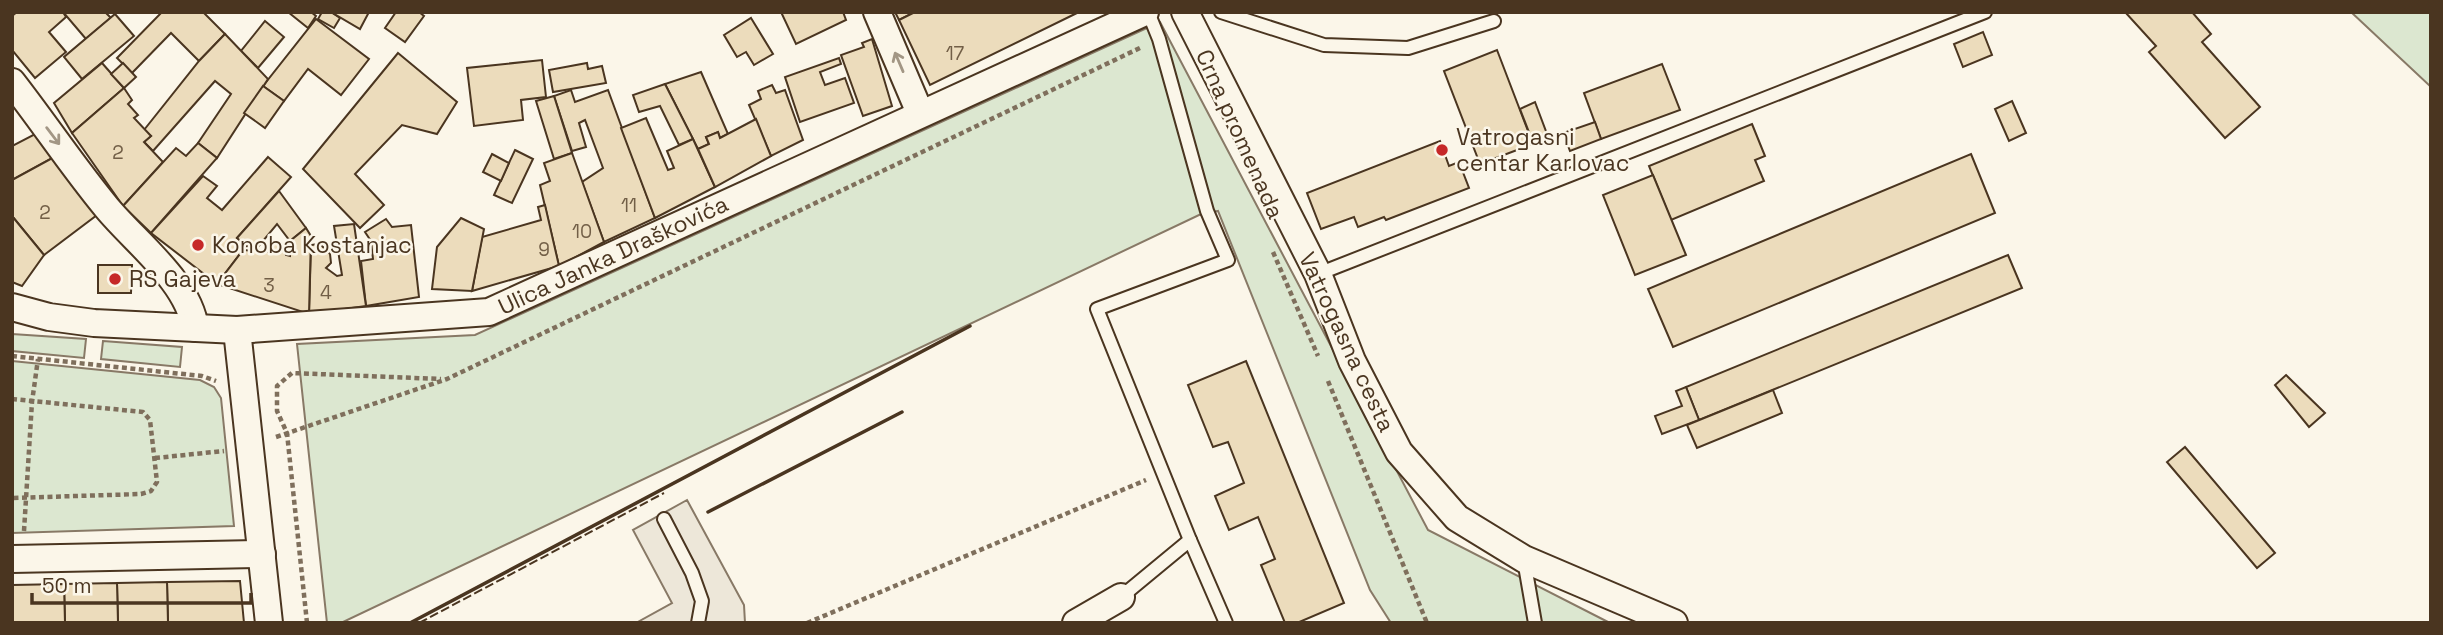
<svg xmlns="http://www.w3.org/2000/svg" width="2443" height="635" font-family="'Space Grotesk',sans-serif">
<rect width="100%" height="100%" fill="#fbf6e9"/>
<g fill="#dce7d0" stroke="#887966" stroke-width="2">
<polygon points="2351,12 2431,12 2431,87"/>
<polygon points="1160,22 1428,530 1610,623 1391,623 1370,590 1218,211 1199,215 341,623 327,623 297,344 475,335"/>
<polygon points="12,334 86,339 84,358 12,351"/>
<polygon points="103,341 182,347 180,367 101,359"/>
<polygon points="12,361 200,380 214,387 221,398 234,526 12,533"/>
</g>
<polygon fill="#ede7d9" stroke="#887966" stroke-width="2" points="687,500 744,605 745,623 636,623 672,603 633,530"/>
<g fill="#ecdcbc" stroke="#4a3520" stroke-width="2">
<polygon points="17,12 63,12 66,17 49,32 66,52 35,78 12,50 12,16"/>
<polygon points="63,12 105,12 111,18 86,39"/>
<polygon points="162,12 203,12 225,34 199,61 171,33 132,73 117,58"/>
<polygon points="288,12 311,12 316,16 308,28"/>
<polygon points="322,12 331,12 340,18 334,28 318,19"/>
<polygon points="331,12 369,12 360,29"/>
<polygon points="396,12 419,12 424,16 405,42 385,28"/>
<polygon points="781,12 843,12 846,20 796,44"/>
<polygon points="895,12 915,12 899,20"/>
<polygon points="915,12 1079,12 930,85 899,20"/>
<polygon points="2125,12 2192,12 2211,34 2202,42 2260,107 2225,138 2149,52 2156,46"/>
<polygon points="115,14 134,36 82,79 64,57"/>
<polygon points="751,18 773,54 754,65 746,52 737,57 724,35"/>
<polygon points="316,19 369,59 341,95 308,69 284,101 263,86"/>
<polygon points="265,21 284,37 258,68 241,51"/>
<polygon points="1983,32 1992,55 1963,67 1954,44"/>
<polygon points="225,34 268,79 217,158 198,143 231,94 215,81 153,151 144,142 151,136 144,130 199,61"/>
<polygon points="872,39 892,106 863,116 841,55 864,47 862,43"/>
<polygon points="1497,50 1533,144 1480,164 1444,71"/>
<polygon points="398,53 457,102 437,134 402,125 355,174 384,205 360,228 303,169"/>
<polygon points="839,58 841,64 820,72 825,85 845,78 854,103 800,122 785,77"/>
<polygon points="542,60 546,97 521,100 523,120 474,126 467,68"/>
<polygon points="102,63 124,88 72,133 54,103"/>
<polygon points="123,63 136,77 124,88 111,74"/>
<polygon points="587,63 588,69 602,66 606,83 553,92 549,70"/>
<polygon points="1662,64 1680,110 1601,139 1584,93"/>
<polygon points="701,72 728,134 720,138 718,132 706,137 709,144 698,149 665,84"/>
<polygon points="665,84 693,139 679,145 660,106 639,112 633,95"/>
<polygon points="772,85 776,93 785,90 803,140 771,156 749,105 761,99 758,91"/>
<polygon points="263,86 284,101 265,128 244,113"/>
<polygon points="124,88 132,100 128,104 138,115 134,118 151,136 144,142 163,162 123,206 72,133"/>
<polygon points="571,90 575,102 608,90 655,218 604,242 582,182 603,168 585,120 579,123 586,147 572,151 554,96"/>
<polygon points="554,96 572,153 554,159 536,101"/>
<polygon points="2012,101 2026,133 2009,141 1995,109"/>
<polygon points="1535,102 1547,134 1532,140 1520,109"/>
<polygon points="646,118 668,170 674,168 667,151 693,139 715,187 655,218 621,128"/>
<polygon points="756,119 771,156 715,187 698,149 709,144 706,137 718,132 720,138"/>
<polygon points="1595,122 1601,139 1570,151 1563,133"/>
<polygon points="1752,124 1765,156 1755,160 1764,181 1671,220 1649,166"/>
<polygon points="39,132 56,156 12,180 12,146"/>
<polygon points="1440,141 1449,166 1459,162 1469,188 1386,220 1384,217 1358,227 1354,217 1321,229 1307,193"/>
<polygon points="198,143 217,158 151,233 123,206 176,148 186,156"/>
<polygon points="515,150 533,159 512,203 494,195"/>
<polygon points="572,153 604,242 559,266 540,185 550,181 544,163"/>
<polygon points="492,154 509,163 501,181 483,172"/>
<polygon points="1971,154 1995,213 1673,347 1648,289"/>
<polygon points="56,156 97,215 44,255 12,216 12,180"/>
<polygon points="268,157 291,177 237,238 246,246 217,284 151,233 203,176 217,186 207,198 222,210"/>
<polygon points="1653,175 1686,255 1635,275 1603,195"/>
<polygon points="279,191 306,228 290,241 277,224 258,247 246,246 237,238"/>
<polygon points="545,205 559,266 472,291 482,237 541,220 538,207"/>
<polygon points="12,216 44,255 22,286 12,282"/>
<polygon points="461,218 484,229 472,291 432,289 437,247"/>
<polygon points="386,219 392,227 411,225 419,297 366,306 361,261 373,259 371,241 365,232"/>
<polygon points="354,224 366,306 309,314 311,245 320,244 330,254 331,263 326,268 337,276 342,275 334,226"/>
<polygon points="306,228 311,236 309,314 217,284 243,250 267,252 274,243 280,243 284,246 286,255 290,256 290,241"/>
<polygon points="2008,255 2022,288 1699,420 1686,387"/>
<polygon points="98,265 132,265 131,293 98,293"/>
<polygon points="1246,361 1344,603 1297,623 1285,623 1261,565 1275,559 1258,517 1229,530 1215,496 1244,483 1228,442 1213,447 1188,385"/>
<polygon points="2286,375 2325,413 2309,427 2275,385"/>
<polygon points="1686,387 1699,420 1662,434 1655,416 1682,406 1676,391"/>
<polygon points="1773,390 1782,413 1697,448 1687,425"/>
<polygon points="2185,447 2275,553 2257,568 2167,462"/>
<polygon points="240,581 244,623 168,623 167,582"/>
<polygon points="167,582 168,623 118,623 117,583"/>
<polygon points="117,583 118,623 65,623 64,584"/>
<polygon points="64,584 65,623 12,623 12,585"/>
</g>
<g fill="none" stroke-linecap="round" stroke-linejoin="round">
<g stroke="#4a3520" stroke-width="16">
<g id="service">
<polyline points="1148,12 1159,39 1207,211 1228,260 1097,309 1190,540"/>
<polyline points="1221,12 1324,45 1408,48 1494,21"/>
<polyline points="1318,274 1985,12"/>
<polyline points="664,519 692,573 702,601 698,623"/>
<polyline points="1524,560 1535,623"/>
<polyline points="1121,597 1190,540 1226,623"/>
</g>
</g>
<g stroke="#4a3520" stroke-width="30">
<g id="minor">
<polyline points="877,12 920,113"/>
<polyline points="1185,12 1318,274 1352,361 1399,452 1457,518 1524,559 1674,623"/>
<path d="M 12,82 C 44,123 73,167 107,208 C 136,243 189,282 195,328"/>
<polyline points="12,307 49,317 94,323 237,330 489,312 1145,12"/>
<polyline points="237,330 269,623"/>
<polyline points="12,559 262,554"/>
<polyline points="1076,623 1121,597"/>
</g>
</g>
<g stroke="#7f6f5c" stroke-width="4.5" stroke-dasharray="5 3.5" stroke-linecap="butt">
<polyline points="1273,252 1318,356"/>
<polyline points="12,356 202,376 216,381"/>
<polyline points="1328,381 1427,623"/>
<polyline points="12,399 143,412 150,420 157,482 151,491 141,494 12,498"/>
<polyline points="276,437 447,379 1142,47"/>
<polyline points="155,458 224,451"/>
<polyline points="24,531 32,402 38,359"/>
<polyline points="307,623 287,433 277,411 277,386 292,373 441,379"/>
<polyline points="807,623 1146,480"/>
</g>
<use href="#service" stroke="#fbf6e9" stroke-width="12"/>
<use href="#minor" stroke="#fbf6e9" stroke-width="26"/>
<polyline stroke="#4a3520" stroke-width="2" stroke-dasharray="9 3.5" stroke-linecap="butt" points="419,623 664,493"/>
<g stroke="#4a3520" stroke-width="3.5">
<polyline points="708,512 902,412"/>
<polyline points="410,623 970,326"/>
</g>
</g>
<defs><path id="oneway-shaft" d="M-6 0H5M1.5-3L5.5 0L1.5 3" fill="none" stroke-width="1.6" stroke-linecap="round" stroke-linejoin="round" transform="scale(1.75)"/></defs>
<g stroke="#a29684">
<use href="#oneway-shaft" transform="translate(899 62) rotate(-113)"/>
<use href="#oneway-shaft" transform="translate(53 136) rotate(53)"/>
</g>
<g fill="#c62828" stroke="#fbf6e9" stroke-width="2.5">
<circle cx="1442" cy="150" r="7"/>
<circle cx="198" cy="245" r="7"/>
<circle cx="115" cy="279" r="7"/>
</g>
<g text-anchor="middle" stroke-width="5" stroke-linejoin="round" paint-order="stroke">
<g font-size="19" fill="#725f47">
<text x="955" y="60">17</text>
<text x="118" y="159">2</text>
<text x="629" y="212">11</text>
<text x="45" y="219">2</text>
<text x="582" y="238">10</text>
<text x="544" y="256">9</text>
<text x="269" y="292">3</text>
<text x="326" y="299">4</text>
</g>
<g font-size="23" fill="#4a3520" stroke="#fbf6e9">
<text transform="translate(1240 134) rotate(66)" y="8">Crna promenada</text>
<text transform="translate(613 255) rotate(-25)" y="8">Ulica Janka Draškovića</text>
<text transform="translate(1347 342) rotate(65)" y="8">Vatrogasna cesta</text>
</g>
<g font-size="23" fill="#4a3520" stroke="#fbf6e9" text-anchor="start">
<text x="1456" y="145">Vatrogasni<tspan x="1456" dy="26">centar Karlovac</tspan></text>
<text x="212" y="253">Konoba Kostanjac</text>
<text x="129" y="287">RS Gajeva</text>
</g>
</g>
<rect width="2443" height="635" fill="none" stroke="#4a3520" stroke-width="28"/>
<path d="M32 593v10h219v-10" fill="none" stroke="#4a3520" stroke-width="3.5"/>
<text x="42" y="593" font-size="21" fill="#4a3520" stroke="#fbf6e9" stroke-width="5" paint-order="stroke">50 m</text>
</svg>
